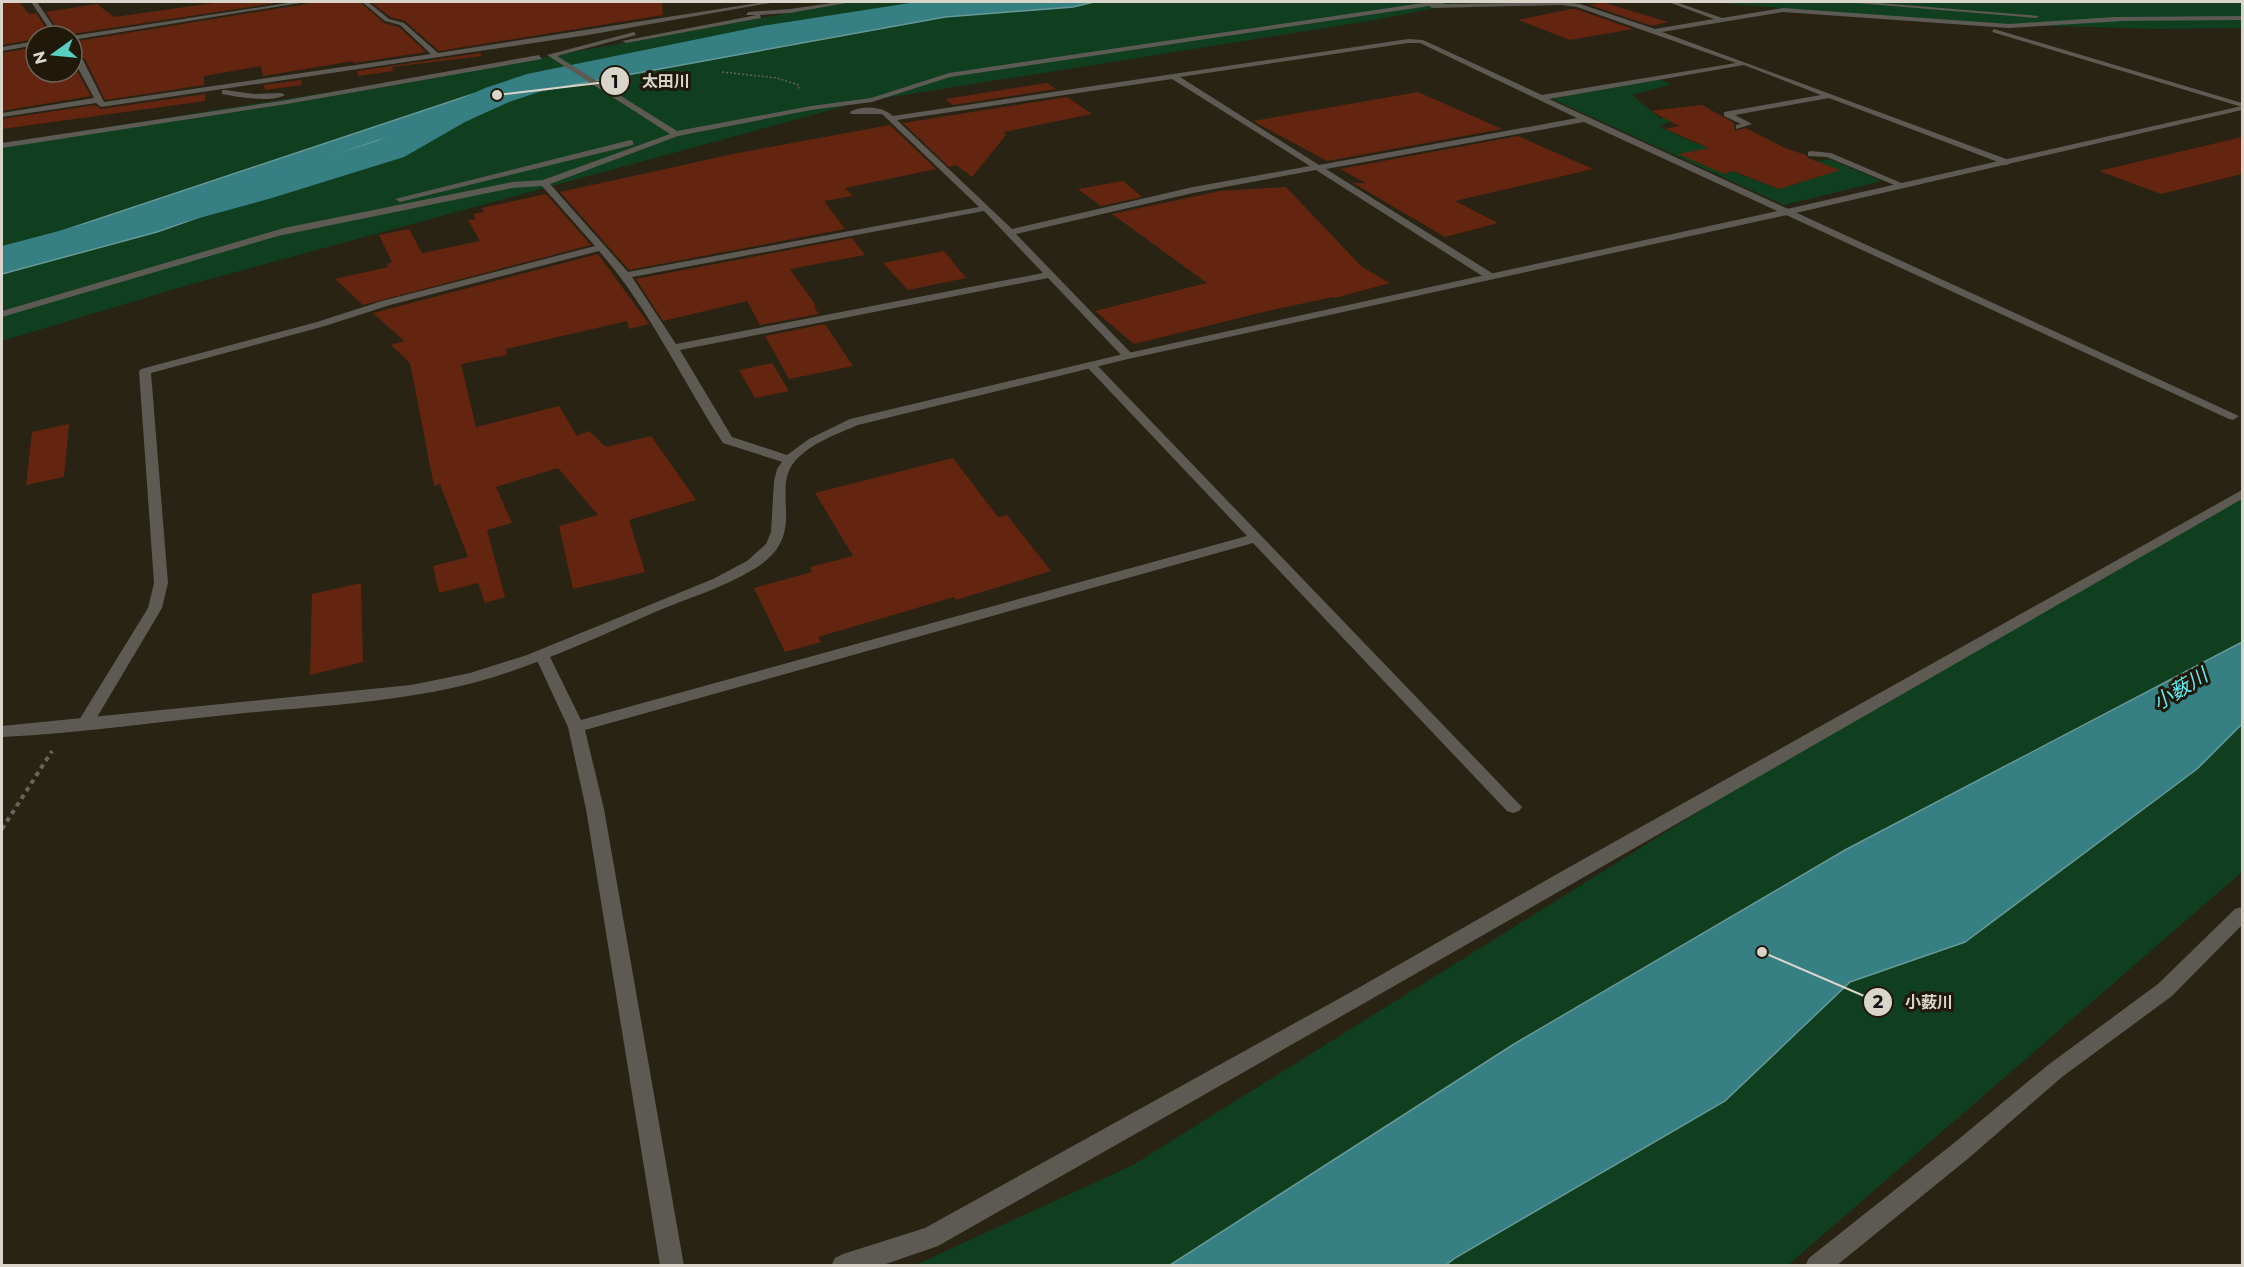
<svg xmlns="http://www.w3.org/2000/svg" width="2244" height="1267" font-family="Montserrat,'Noto Sans JP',sans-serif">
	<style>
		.green { fill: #0f3f1e }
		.water { fill: #367f83; stroke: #679999; stroke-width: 1.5 }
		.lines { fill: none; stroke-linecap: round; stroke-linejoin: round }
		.river { fill: #367f83; fill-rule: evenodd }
		.building { fill: #63250f }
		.path-far1 { stroke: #696457; stroke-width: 1.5; stroke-dasharray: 2 2; stroke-linecap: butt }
		.path { stroke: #696457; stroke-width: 4; stroke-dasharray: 4.5 4.5; stroke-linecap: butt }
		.minor { fill: #5c5a52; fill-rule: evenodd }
		.tertiary { fill: #5c5a52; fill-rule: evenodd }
		.labels { text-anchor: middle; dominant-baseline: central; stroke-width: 6; stroke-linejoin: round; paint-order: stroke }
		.near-water-label { font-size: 20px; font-style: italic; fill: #60ebf4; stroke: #20190a }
		.leader { fill: none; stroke: #d9d5cb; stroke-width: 2 }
		.callout-dot { fill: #d9d5cb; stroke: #20190a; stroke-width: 2 }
		.mark-label { font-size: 18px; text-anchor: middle; font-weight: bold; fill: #111 }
		.callout-label { font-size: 16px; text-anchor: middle; font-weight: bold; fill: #d9d5cb; stroke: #20190a; stroke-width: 6; stroke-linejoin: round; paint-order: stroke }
	</style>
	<rect width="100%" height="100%" fill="#292314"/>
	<path class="green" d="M850,2h616l-91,18 -515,82 -668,182 -190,57v-197l528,-84z
		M1704,2h538v26l-87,1 -165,-5z
		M1655,78l17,6 -40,11 28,23 12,-1 4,3 -17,6 38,18c37,-11 45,-18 82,0l-34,10 -28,11 61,24 21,-6 -46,-17 40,3 36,-10 53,22 -98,24 -232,-106z
		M2242,490v382l-454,393 -875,1 220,-101 712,-445z"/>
	<path class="water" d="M988,2h106l-21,5 -128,10 -417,76 -125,39 -147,50 -34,27 -65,23 -155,42v-23l471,-157 163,-35 220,-38z
		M2242,642v82l-45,45 -232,173 -115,40 -125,119 -270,157 -9,7h-276l344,-221 331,-194z"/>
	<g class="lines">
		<path class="river" d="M916,2h85l-4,6 -10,2 -169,23 -270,56 -39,13 -44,20 -61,35 -132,41 -270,74v-26l242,-64 134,-41 63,-33 44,-20 42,-14 235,-48z"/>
	</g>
	<path class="building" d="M2,2h17l10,12 7,-1 15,23h-15v3l-34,6z
		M221,2h61l-210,32 -2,2h-8l-16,-24 51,-8 17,13z
		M308,2h52l24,21 15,4 27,25 -72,11 -1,-2 -90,15 -2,-10 -57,10v9l-99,15 -20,-41 -13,-10v-7l234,-38z
		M371,2h291l1,13 -224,36 -34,-30 -15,-4z
		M1602,2l66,20 -16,4 -62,-21z
		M1571,9h5l57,20 -63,11 -52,-20z
		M36,47v25h36v-10l19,34 -89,15v-58z
		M480,53l2,3 -90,11 1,4 -35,5 -1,-5z
		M301,80l1,5 -37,5 -1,-5z
		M1047,83l9,6 -103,16 -8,-6z
		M1418,92l84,37 -175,32 -74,-40z
		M205,94v7l-203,28v-10l93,-14 6,4z
		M1067,97l25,17 -88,18 2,3 -34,42 -16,-12 -7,2 -46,-44z
		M1702,105l32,18 1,8 11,-3 39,20 21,7 2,3 32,12 -61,19 -46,-18 -9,3 -46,-20 31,-6 -44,-19 14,-3 -28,-15z
		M890,125l46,44 -91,19 8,8 -29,5 21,28 -216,41 -69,-78 178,-39z
		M1518,136l75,33 -138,32 43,22 -53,14 -92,-54h13l-26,-14z
		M2242,137v37l-81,20 -62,-23z
		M1123,181l19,16 -41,9 -23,-17z
		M1286,187l76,80 28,16 -55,15 -2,-1 -70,15 -129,32 -39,-33 112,-28 -95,-69 108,-23z
		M546,194l45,51 -228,60 -28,-26 53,-12 -1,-3 5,-2 -13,-27 30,-6 13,24 58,-12 -12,-21 8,-1 -3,-5 11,-2 -2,-4z
		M852,238l13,17 -75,14 26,37 -2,1 5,7 -59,11 -13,-24 -84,20 -27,-42z
		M944,251l22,27 -58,12 -25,-27z
		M598,254l51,70 -20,5 -2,-8 -121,28 1,6 -46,9 15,63 83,-21 18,30 12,-5 17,16 45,-11 45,64 -67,20 16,52 -72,17 -14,-63 39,-11 -40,-47 -62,19 16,36 -25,7 18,67 -20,6 -7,-20 -39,10 -6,-27 35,-9 -28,-73 -6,2 -24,-123 -19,-18 13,-4 -31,-28z
		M825,324l28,42 -64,13 -24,-43z
		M772,363l17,28 -34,7 -16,-28z
		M69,424l-5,53 -38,8 6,-53z
		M953,458l45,59 9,-2 44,56 -95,29 -2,-3 -136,40 3,5 -36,10 -31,-64 58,-16 -2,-5 43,-11 -38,-63z
		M361,583l2,79 -53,13 2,-81z"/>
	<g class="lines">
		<path class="path-far1" d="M722,72l55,6 22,7 -1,5"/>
		<path class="path" d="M2,829l50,-78"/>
		<path class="minor" d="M31,2h6l23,34h-6z
			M294,2h12l-234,38v-4z
			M362,2h6l21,17 15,4 34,30 326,-51h12l-188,33 -487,72 -5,-4 -94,14v-4l92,-15 -22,-41v-6l11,9 21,42 327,-48 -31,-29 -15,-4z
			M839,2h13l-62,11 -30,2 1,3 -135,25 -4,-2 135,-26h-11l2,-3 42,-3z
			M1430,2h15l-2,2 123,-2 14,2 75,25 59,-10 -46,-17h8l46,16 61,-10 226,16 105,-7 128,-1v4l-119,1 -114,7 -226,-16 -121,20 347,128v4l-3,1 -177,-67 -94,17 17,9 -16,5v-4l5,-1 -17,-8v-4l97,-17 -77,-30 -195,34 690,317 -6,4 -4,-1 -645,-297 -258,47 169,106v4h-8l-171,-109 -123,23 -177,41 116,120v4h-8l-76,-80 -368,72 52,87 61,20 2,3 -6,4 -66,-21c-42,-64 -73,-134 -124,-192l-209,54 -65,21 -174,47 17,210 -6,25 -72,121h-12l-2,-4 72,-117 6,-25 -15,-212 2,-2 176,-47 65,-21 213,-55 -53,-60 -30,2 -234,48 -276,81v-6l282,-83 228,-46 31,-2 127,-46 -123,-79 87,-23 2,3 -79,21 120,75 134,-25 60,-8 78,-25zM1562,5l15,2 159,56 -194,32 -119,-55 -15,-1 -515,77c-11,-10 -31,-11 -43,-4l1,2h31l97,93 -351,65 -78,-88 128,-48 133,-26 61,-8 78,-25 479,-71 3,2zM1408,43h12l157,75 -258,47 -139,-88zM1172,79l138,87 -117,21 -181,42 -115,-109zM984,211l59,62 -367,71 -44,-67z
			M1844,2h23l172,14 -3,2z
			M1994,29l248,74v4l-250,-75z
			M36,41v4l-34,6v-4z
			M539,55l3,4 -255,45 -285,44v-5l285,-43z
			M225,90l29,4 27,-1 4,2c-13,8 -47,2 -63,-1v-4z
			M630,140l3,1v4l-233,57 -5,-3z
			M1811,151l20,2 75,32 -7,2 -72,-30 -19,-1v-4z
			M1091,362l4,1 427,444 -3,4 -6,2 -6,-2 -254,-268 -668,187 19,79 80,457h-24l-74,-457 -18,-82 -34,-73 3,-3h10l34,69 666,-184 -160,-169v-4z
			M2242,490v9c-434,249 -868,500 -1304,747l-58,20h-49l4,-8 8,-4 82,-26 435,-241 197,-113z
			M2242,907v18l-70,71 -110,81 -92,80 -134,109h-31l4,-8 145,-115 94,-78 110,-81 77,-75z"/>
		<path class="tertiary" d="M2242,106v4l-455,105 -659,144 -270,66c-21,9 -47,18 -63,36 -26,31 16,74 -41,108 -31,19 -66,29 -99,43 -59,26 -119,54 -182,71 -74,19 -152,23 -228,30 -81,8 -162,20 -243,24v-11l409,-41 59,-12 57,-18 186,-76 34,-18 19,-17 5,-12 3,-51 3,-12 10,-14 22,-16 41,-20 278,-66 659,-144z"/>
	</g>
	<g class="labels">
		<g class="near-water-label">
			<text transform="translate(2180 689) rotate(-32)">小薮川</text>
		</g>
	</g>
	<path class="leader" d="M497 95L615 81M1762 952L1878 1002"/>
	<g class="callout-dot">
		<circle cx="497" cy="95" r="6"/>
		<circle cx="1762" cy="952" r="6"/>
		<circle cx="615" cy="81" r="15"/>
		<circle cx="1878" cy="1002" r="15"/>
	</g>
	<g class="mark-label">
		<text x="615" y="88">1</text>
		<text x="1878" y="1008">2</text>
	</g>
	<g class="callout-label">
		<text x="666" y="87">太田川</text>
		<text x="1929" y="1008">小薮川</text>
	</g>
	<rect width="2244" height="1267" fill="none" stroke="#d9d5cb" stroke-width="6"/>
	<g transform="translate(54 54) rotate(255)"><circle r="28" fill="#20190a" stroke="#6a6457" stroke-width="1.5"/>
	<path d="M0-4.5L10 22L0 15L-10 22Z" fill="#58cec0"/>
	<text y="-9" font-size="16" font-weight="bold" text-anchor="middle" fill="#d9d5cb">N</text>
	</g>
</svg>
